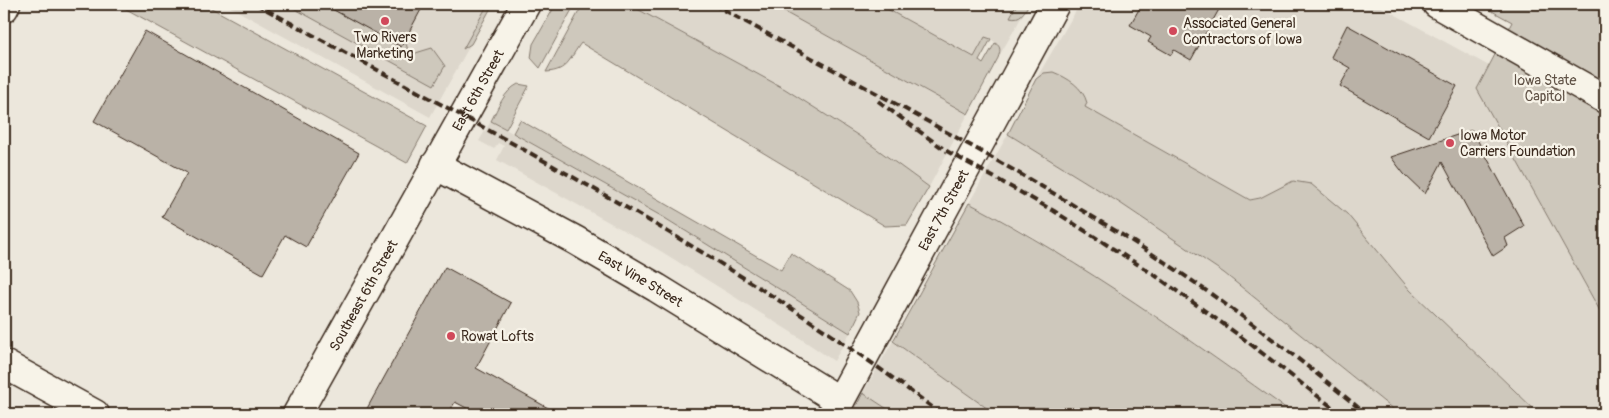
<svg xmlns="http://www.w3.org/2000/svg" width="1609" height="418" font-family="Pangolin,sans-serif">
	<style>
		.built { fill: #ddd7cc }
		.green { fill: #cec8bc; stroke: #84796d }
		.building { fill: #bab2a7; stroke: #3b2a1e }
		.lines { fill: none; stroke-linecap: round; stroke-linejoin: round }
		.minor-casing { stroke: #3b2a1e; stroke-width: 31 }
		.major-casing { stroke: #3b2a1e; stroke-width: 31 }
		.minor { stroke: #f7f3e8; stroke-width: 28 }
		.major { stroke: #f7f3e8; stroke-width: 28 }
		.rail { stroke: #3b2a1e; stroke-width: 4; stroke-dasharray: 8 4; stroke-linecap: butt }
		.poi-dot { fill: #d1495b; stroke: #f7f3e8; stroke-width: 2 }
		.labels { text-anchor: middle; dominant-baseline: central; stroke-width: 4.5; stroke-linejoin: round; paint-order: stroke }
		.poi-label { font-size: 14px; fill: #3b2a1e; stroke: #f7f3e8; text-anchor: start }
		.park-label { font-size: 14px; fill: #605246; stroke: #f7f3e8 }
		.street-label { font-size: 14px; fill: #3b2a1e; stroke: #f7f3e8 }
	</style>
	<rect width="100%" height="100%" fill="#ece7dc"/>
	<filter id="ink" filterUnits="userSpaceOnUse"><feTurbulence type="fractalNoise" baseFrequency=".02" numOctaves="2"/><feDisplacementMap in="SourceGraphic" scale="10" xChannelSelector="R" yChannelSelector="G"/><feConvolveMatrix kernelMatrix="1 2 1 2 8 2 1 2 1" color-interpolation-filters="sRGB"/></filter>
	<g filter="url(#ink)">
		<path class="built" d="M225,4h268l-63,113z
			M628,4h142l198,110 -39,73 -70,-51 -74,-47z
			M878,4h151l-31,54 3,-7 -3,-6 -7,-6 -6,-2 -11,20z
			M1080,4h296l113,62 -12,23 128,231v94h-66l-129,-124 -63,-76 -87,-16 -10,2 -165,-93 -41,-34 -8,6z
			M491,121l172,96 187,116 -16,28 -43,-29 -132,-82 -162,-90 7,-14 -6,-3 -4,6 -15,-8z
			M1008,134l112,69 104,70 175,141h-105l-123,-88 -145,-93 -57,-30z
			M893,341l84,60 18,13h-100l-32,-21z"/>
		<path class="green" d="M117,4h87l223,122 -20,37z
			M286,4h37l78,42 4,-7 4,16 23,-7 13,18 -11,19z
			M488,4h5l-22,40 -8,5z
			M556,4h19l-35,64 -9,-10 2,-14z
			M583,4h45l157,85 74,47 70,51 -22,38 -22,1 -304,-183c-12,16 -13,28 -35,29z
			M770,4h108l96,53 11,-20 6,2 -12,22 4,3 12,-21c7,4 5,9 3,15l-30,56z
			M1017,4h12c-5,8 -8,16 -19,13z
			M1479,4h126v316l-128,-231 35,-67z
			M1053,72c15,6 30,15 34,31l-2,4 165,93 10,-2 33,-17 18,3 36,30 63,76 129,124h-140l-175,-141 -104,-70 -112,-69 28,-55 8,-6z
			M518,84l11,2 -23,43 -15,-8c7,-13 13,-30 27,-37z
			M520,120l261,150 10,-17 59,38 7,11 3,10 -10,21 -187,-116 -150,-84z
			M969,203c115,60 220,136 325,211h-299l-102,-73z
			M863,393l32,21h-43z"/>
		<path class="building" d="M323,4h101l-23,43z
			M1142,4h80l-31,56 -17,-10 -3,5 -23,-13 3,-5 -21,-12z
			M1347,25l110,61 -28,51 -89,-51 10,-18 -19,-11z
			M145,31l214,122 -53,94 -21,-12 -22,39 -101,-57 25,-44 -93,-52z
			M1472,130l52,96 -19,12 3,8 -15,10 -51,-94 -17,32 -21,-20 -13,-17z
			M445,267l66,36 -35,65 83,46h-81l-23,-12 -7,12h-84z"/>
		<g class="lines">
			<g class="minor-casing">
				<g id="minor">
					<path d="M1437,4l168,95"/>
					<path d="M4,8l2,-4"/>
					<path id="s1" d="M435,165l140,75 82,48 183,113"/>
					<path d="M4,364l91,50"/>
					<path id="s2" d="M833,414l222,-410"/>
				</g>
			</g>
			<g class="major-casing">
				<g id="major">
					<path id="s3" d="M297,414l229,-410"/>
				</g>
			</g>
			<use href="#minor" class="minor"/>
			<use href="#major" class="major"/>
			<path class="rail" d="M256,4c233,128 474,248 685,410
				M713,4c140,77 283,152 419,237 82,52 160,111 234,173
				M878,101l67,49 109,61 102,65 84,60 101,78"/>
		</g>
	</g>
	<g class="poi-dot">
		<circle cx="385" cy="21" r="5"/>
		<circle cx="1173" cy="31" r="5"/>
		<circle cx="1450" cy="143" r="5"/>
		<circle cx="451" cy="336" r="5"/>
	</g>
	<g class="labels">
		<g class="poi-label">
			<text x="1183" y="23">Associated General<tspan x="1183" dy="16">Contractors of Iowa</tspan></text>
			<text x="385" y="37" text-anchor="middle">Two Rivers<tspan x="385" dy="16">Marketing</tspan></text>
			<text x="1460" y="135">Iowa Motor<tspan x="1460" dy="16">Carriers Foundation</tspan></text>
			<text x="461" y="336">Rowat Lofts</text>
		</g>
		<g class="park-label">
			<text x="1545" y="80">Iowa State<tspan x="1545" dy="16">Capitol</tspan></text>
		</g>
		<g class="street-label">
			<text stroke="none"><textPath href="#s3" startOffset="371">East 6th Street</textPath></text>
			<text stroke="none"><textPath href="#s2" startOffset="232">East 7th Street</textPath></text>
			<text stroke="none"><textPath href="#s1" startOffset="235">East Vine Street</textPath></text>
			<text stroke="none"><textPath href="#s3" startOffset="136">Southeast 6th Street</textPath></text>
		</g>
	</g>
	<rect width="1609" height="418" fill="none" stroke="#f7f3e8" stroke-width="20"/>
	<rect x="10" y="10" width="1589" height="398" fill="none" stroke="#3b2a1e" stroke-width="2" filter="url(#ink)"/>
</svg>
